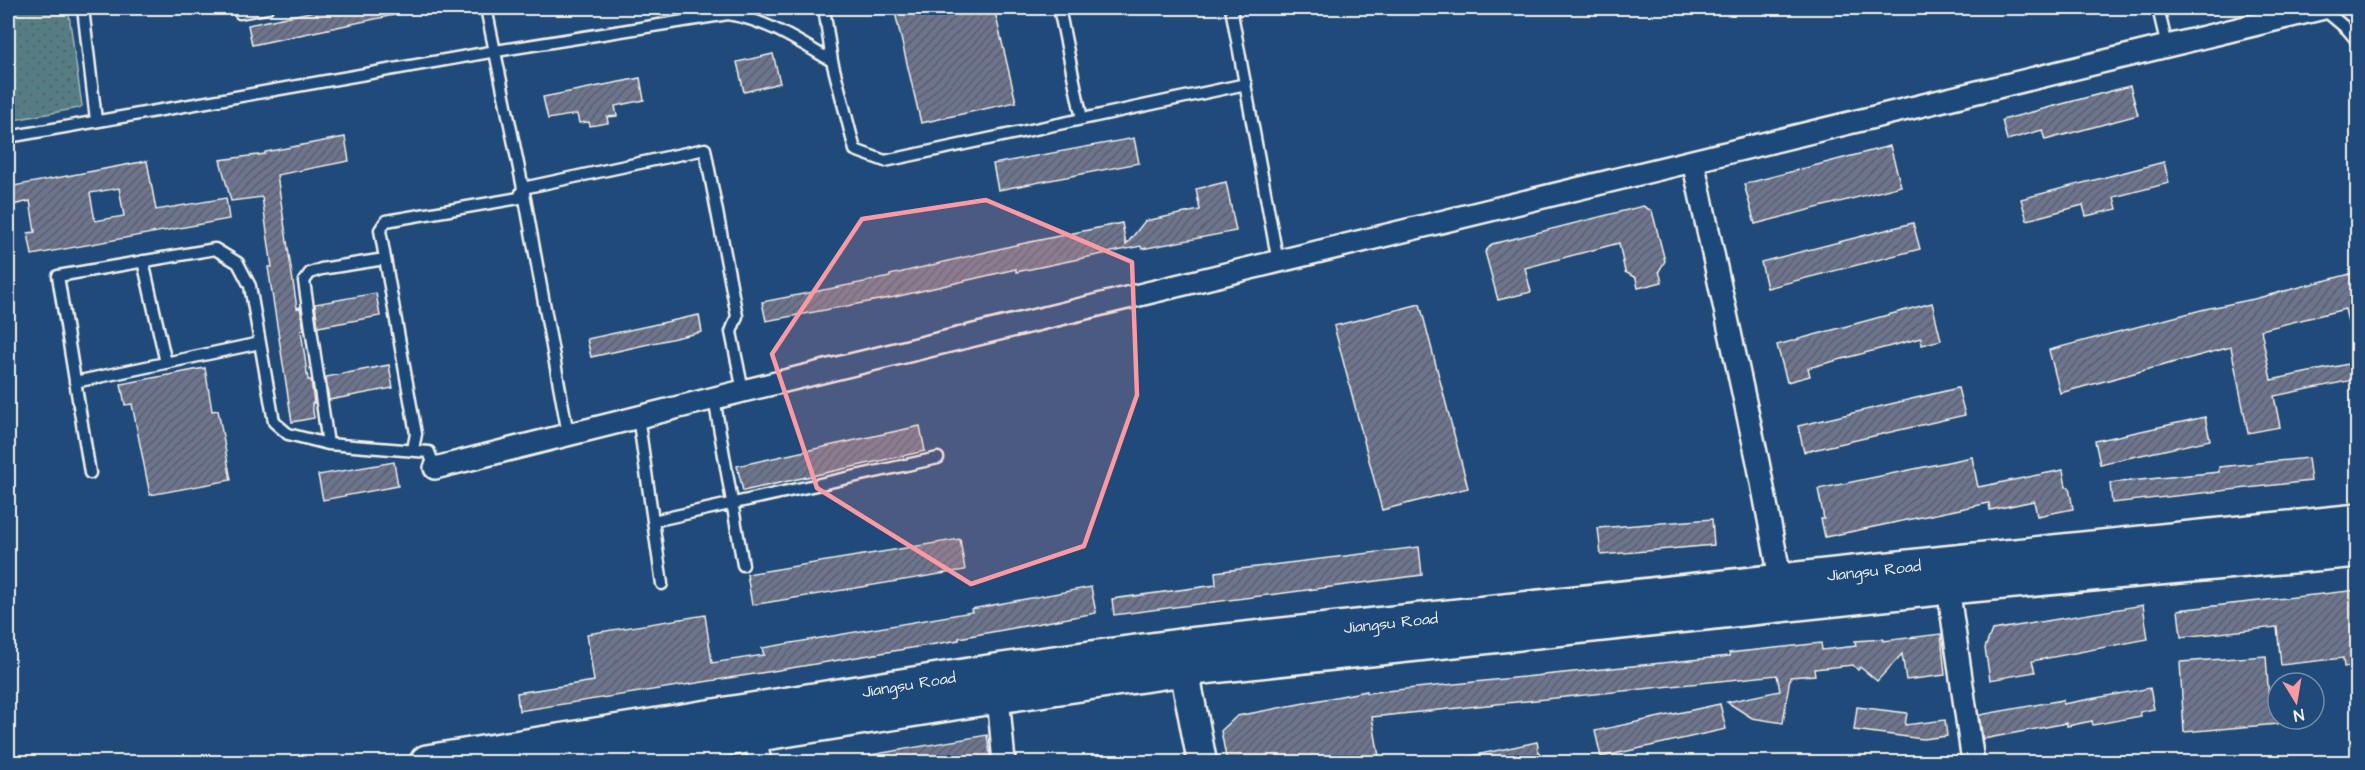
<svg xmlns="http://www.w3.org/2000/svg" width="2365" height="770" font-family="'Architects Daughter',sans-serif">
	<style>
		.grass { fill: url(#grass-dots); stroke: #a4b7b6; stroke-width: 1.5 }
		.building { fill: url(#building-hatch); stroke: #f4f1e8; stroke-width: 1.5; fill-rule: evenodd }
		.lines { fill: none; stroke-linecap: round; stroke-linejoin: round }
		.lane-casing { stroke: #f4f1e8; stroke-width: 15 }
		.street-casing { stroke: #f4f1e8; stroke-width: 26 }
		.secondary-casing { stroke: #f4f1e8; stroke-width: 33 }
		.highway-casing { stroke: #f4f1e8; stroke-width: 38 }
		.lane { stroke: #1f4a7a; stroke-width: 10 }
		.street { stroke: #1f4a7a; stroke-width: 21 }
		.secondary { stroke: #1f4a7a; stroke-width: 28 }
		.highway { stroke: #1f4a7a; stroke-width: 33 }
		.marked { fill: #ff9aa2; fill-opacity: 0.2; stroke: #ff9aa2; stroke-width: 4.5; stroke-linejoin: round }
		.labels { text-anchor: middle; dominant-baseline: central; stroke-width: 4.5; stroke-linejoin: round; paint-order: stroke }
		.street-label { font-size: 16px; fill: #f4f1e8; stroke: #1f4a7a }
	</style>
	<defs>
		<pattern id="grass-dots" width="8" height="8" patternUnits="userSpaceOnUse" patternTransform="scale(1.5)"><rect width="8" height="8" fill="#557d83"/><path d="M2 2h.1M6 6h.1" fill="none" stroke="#506568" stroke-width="1.8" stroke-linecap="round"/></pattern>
		<pattern id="building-hatch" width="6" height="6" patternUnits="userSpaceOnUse" patternTransform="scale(1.5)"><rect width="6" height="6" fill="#6d748e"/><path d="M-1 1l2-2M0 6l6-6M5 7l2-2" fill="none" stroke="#5b5e6a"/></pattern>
	</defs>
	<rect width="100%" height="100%" fill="#1f4a7a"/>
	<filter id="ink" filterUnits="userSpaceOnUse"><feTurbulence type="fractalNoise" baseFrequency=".0167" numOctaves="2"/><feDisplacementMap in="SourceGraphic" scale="12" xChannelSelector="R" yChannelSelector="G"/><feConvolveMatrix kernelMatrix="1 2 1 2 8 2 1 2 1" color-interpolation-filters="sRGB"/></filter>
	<g filter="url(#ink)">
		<path class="grass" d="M8,8h60l14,98 -3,2 -71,13z"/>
		<path class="building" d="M329,8h69l1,6 -147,31 -4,-20z
			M894,8h100l22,94 -95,21z
			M773,54l7,29 -36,9 -7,-30z
			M640,78l4,22 -29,6 2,10 -10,1 1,6 -18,3 -1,-4 -10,1 -2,-9 -29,5 -5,-22z
			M2130,86l8,29 -93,25 -3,-10 -35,10 -5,-20z
			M345,137l4,24 -72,14 20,133 3,-1 4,23h-3l7,50h3l3,23h-2l2,15 -22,4 -24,-155h4l-10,-70 -31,4 -11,-41 45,-6v-2z
			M1134,138l5,25 -141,27 -5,-26z
			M1890,146l11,40 -146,38 -11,-40z
			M147,161l9,49 70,-12 3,21 -197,36 -4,-22 7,-1 -5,-31 -22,5v-19zM119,188l5,28 -29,5 -5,-28z
			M2164,162l5,21 -55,14 3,12 -31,7 -3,-11 -56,15 -6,-21z
			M1226,182l10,49 -94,18 -1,-3 -125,26v-3l-121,28 -129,24 -4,-19 128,-25v-2l121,-29 111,-23 4,22 19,-24 55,-11 -4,-21z
			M1643,206l9,5 13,50 -6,10 3,11 -24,6 -2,-10 -11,-6 -6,-29 -94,25 6,24 -33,8 -13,-48 7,-8z
			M1913,223l7,26 -153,39 -6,-26z
			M2358,272v66l-6,1 -7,-30 -84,21 10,50 87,-18v17l-84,17 6,31 -32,6 -17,-86 -171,46 -11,-43 156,-41 49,-10z
			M376,293l4,23 -62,11 -3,-23z
			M1932,303l9,37 -19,5 -1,-7 -113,30 2,8 -23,6 -10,-37z
			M1420,304l48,184 -86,22 -48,-184z
			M699,315l3,17 -111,25 -4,-18z
			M389,365l4,23 -64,12 -3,-23z
			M205,368l7,43 6,-1 13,70 -81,15 -18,-91 -7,1 -4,-21z
			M1958,388l7,27 -161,37 -6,-26z
			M2205,417l5,23 -110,24 -5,-23z
			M920,426l5,25 -182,40 -6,-25z
			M1972,457l6,30 85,-17 3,17h3l4,22 -36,7 -3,-15 -44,9 -1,-7 -164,34 -4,-18h3l-6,-30z
			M2308,458l3,23 -199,22 -2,-20 109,-11v-5z
			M394,462l4,24 -75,14 -5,-25z
			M1712,519l2,26 -113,10 -3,-27z
			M960,539l5,31 -213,35 -5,-31z
			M1419,547l3,28 -308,40 -2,-16 104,-14 -1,-13z
			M1091,587l5,26 -137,25v2l-192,32 -248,39 -2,-18 77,-12 -7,-47 118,-19 7,48 52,-8 -2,-7 210,-36 -1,-3z
			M2358,590v76l-14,1 -1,-9 -62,7 -4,-38 -96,10 -3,-27z
			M2143,605l5,34 -116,22 3,11 -45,8 -5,-32 7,-18z
			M1941,634l4,41 -39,5 -4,-26 -25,27 -17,-14 -2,3 -5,-5 -39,4 1,6 -25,2 -7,46 -31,-5 -25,-16 53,-11 -3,-16 -405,42 8,45h-153l-6,-31 16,-15 130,-25v2l363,-37 -1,-3 92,-10 1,7 34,-4 -1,-5 28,-2v2z
			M2266,656l3,45 9,-1v24l-94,8 -4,-70z
			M2150,688l4,21 -14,3 1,4 -48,9 -1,-4 -25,5v-3l-84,16 -4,-24 84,-15v4z
			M1720,704l6,25 -125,28 -6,-26z
			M1857,707l50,6 -2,12 40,-5 2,16 -24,3 -69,-9z
			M987,735l4,27h-120l-1,-7z
			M1537,742l4,20h-69l-1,-6z"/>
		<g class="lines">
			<g class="lane-casing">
				<path id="lane" d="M83,8l13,112
					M239,8l1,5 27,-5
					M486,8l37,180 45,246
					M824,8l8,53 23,89 30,11 361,-77
					M1059,8l23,111
					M1231,8l47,254
					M2158,8l9,38
					M2322,8l25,21 11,13
					M8,137l488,-86 232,-37c39,6 71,28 104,47
					M143,261l23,102
					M75,382l185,-39
					M714,398l29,167
					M638,416l24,168
					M328,444l-24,-163 6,-8 11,-4 64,-10
					M413,449l3,-15 -36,-204 6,-9 133,-23 4,-10 182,-39 32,167 -6,16 12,59
					M90,473l-32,-197 157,-27 23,14 12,23 24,136 14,12 40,10 101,8 6,16
					M653,521l285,-63"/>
			</g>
			<g class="street-casing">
				<path id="street" d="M1693,161l65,301 25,131
					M435,468l308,-77 1581,-383
					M1948,587l25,175
					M998,696l6,66
					M755,735l5,27"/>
			</g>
			<g class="secondary-casing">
				<path id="secondary" d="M1180,648l22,114"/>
			</g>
			<g class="highway-casing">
				<g id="highway">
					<path id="s1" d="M427,762l568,-91 185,-25 766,-83 412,-42"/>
					<path d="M582,762l416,-66 186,-27 764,-82 410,-37"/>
				</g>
			</g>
			<use href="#lane" class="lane"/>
			<use href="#street" class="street"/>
			<use href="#secondary" class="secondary"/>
			<use href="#highway" class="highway"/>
		</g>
	</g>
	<path class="marked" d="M986,200l146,62 5,133 -53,151 -113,38 -154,-96 -45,-134 90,-135z"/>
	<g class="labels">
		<g class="street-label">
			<text stroke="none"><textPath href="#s1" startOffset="1460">Jiangsu Road</textPath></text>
			<text stroke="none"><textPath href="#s1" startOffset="974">Jiangsu Road</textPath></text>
			<text stroke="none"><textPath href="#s1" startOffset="488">Jiangsu Road</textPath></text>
		</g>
	</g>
	<rect width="2365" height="770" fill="none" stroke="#1f4a7a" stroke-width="30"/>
	<rect x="15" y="15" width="2335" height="740" fill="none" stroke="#f4f1e8" stroke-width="2" filter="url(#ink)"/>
	<g transform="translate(2296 701) rotate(169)"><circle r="28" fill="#1f4a7a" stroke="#748da6" stroke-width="1.5"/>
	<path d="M0-4.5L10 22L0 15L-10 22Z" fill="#ff9aa2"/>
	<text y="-9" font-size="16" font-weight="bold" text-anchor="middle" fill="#f4f1e8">N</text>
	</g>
</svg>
